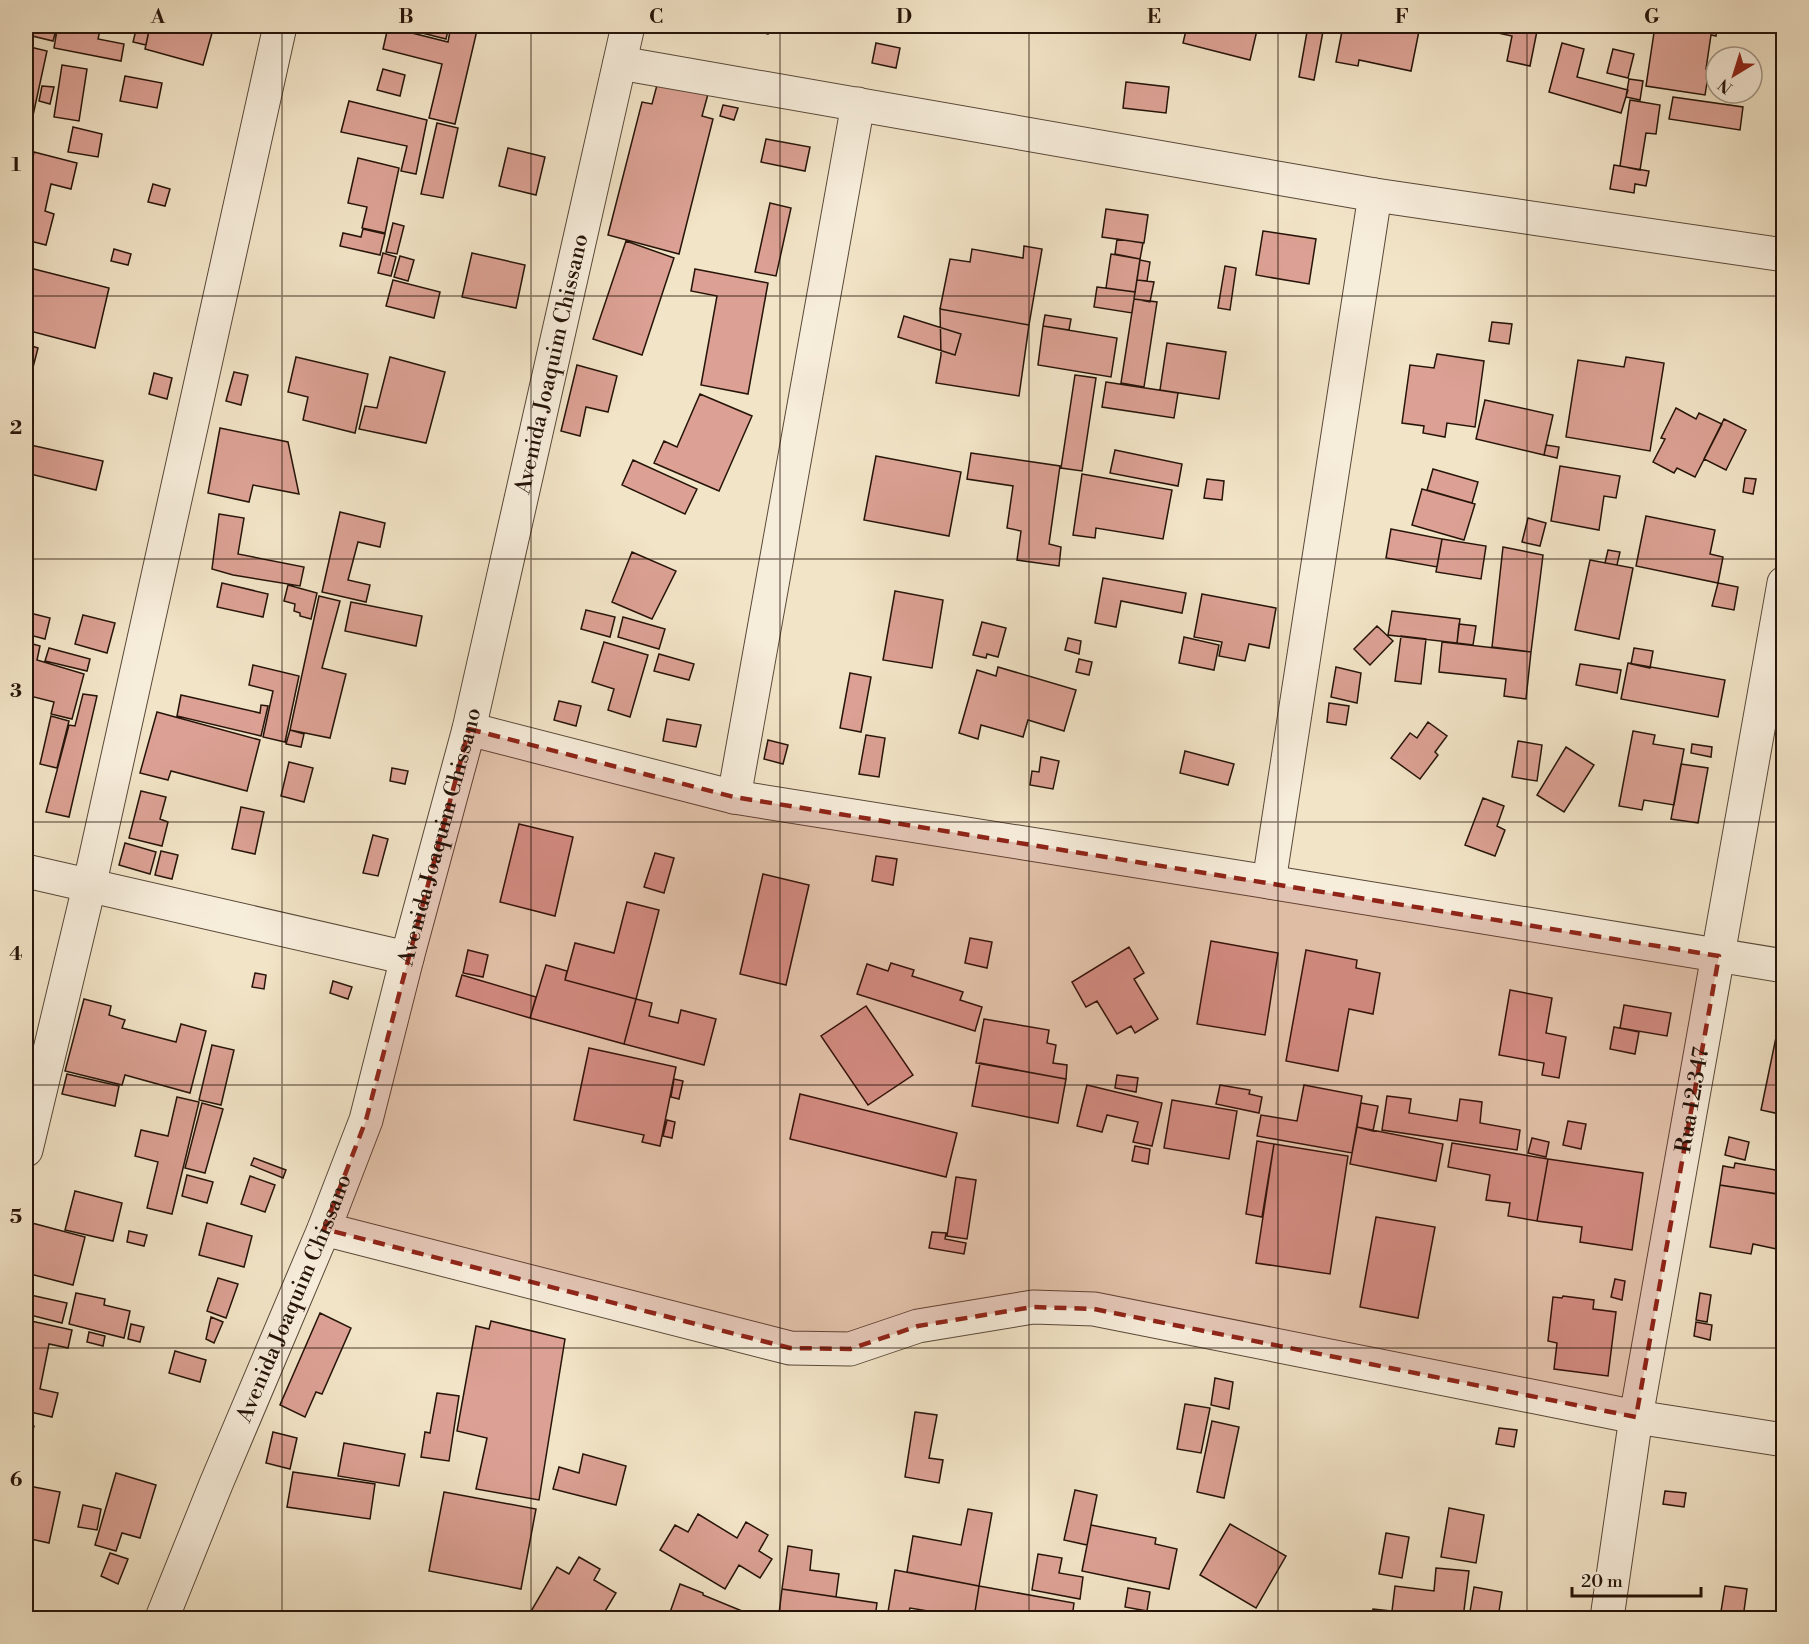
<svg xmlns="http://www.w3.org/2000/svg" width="1809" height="1644" font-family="'Libre Bodoni',serif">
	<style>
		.building { fill: #dca194; stroke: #261409; stroke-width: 1.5 }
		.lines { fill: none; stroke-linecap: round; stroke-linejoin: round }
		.minor-casing { stroke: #594838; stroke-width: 35 }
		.tertiary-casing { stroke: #594838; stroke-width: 35 }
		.minor { stroke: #f7eddb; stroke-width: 33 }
		.tertiary { stroke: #f7eddb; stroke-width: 33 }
		.marked { fill: #8f2418; fill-opacity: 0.2; stroke: #8f2418; stroke-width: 4.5; stroke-dasharray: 12 8; stroke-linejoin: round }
		.grid { fill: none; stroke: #261409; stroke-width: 1.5; stroke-opacity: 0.55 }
		.labels { text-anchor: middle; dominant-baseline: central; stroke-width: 6; stroke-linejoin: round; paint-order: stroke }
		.street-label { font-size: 22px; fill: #261409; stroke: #f7eddb }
		.neatline { fill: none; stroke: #261409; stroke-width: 2 }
		.grid-label { font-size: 20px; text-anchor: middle; font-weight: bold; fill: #261409 }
	</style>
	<rect width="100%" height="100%" fill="#f2e4c7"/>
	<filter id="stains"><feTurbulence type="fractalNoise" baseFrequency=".00333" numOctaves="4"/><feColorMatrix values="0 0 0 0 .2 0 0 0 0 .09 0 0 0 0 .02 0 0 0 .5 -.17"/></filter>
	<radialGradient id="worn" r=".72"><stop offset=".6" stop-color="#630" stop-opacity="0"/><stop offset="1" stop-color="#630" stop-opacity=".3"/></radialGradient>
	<path class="building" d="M26,26h31l-4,15 -21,-5 -2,7 -4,-1z
		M66,26h35l-3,13 26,5 -3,17 -67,-13 3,-18 8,1z
		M137,26h13l-4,19 -13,-3z
		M150,26h64l-11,39 -58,-16z
		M416,26h33l-3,13 -32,-8z
		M451,26h27l-23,98 -26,-6 13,-54 -59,-15 5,-22 60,15z
		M739,26h32l-3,8z
		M1187,26h71l-8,34 -67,-17z
		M1308,26h16l-10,54 -15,-3z
		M1343,26h77l-9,45 -52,-11 -1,6 -22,-4z
		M1466,26h72l-8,40 -23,-5 5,-25z
		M1655,26h62l-1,10 -5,-1 -5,34 3,1 -4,25 -59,-9z
		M876,43l24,5 -4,20 -24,-5z
		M1562,43l22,6 -7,28 51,13 -7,23 -72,-21z
		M26,46l21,5 -20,92h-1z
		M1613,49l21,5 -6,24 -21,-5z
		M62,65l25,4 -8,52 -25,-4z
		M383,69l22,6 -5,21 -23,-6z
		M125,76l37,7 -5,25 -37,-7z
		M1629,79l14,2 -3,19 -14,-3z
		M1126,82l43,5 -3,26 -43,-5z
		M657,85l51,9 -6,22 11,3 -34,135 -71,-19 34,-133 10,2z
		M42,86l12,1 -4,17 -11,-3z
		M1673,97l70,10 -3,23 -71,-11z
		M1630,100l30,5 -4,29 -10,-1 -6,37 -20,-4z
		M349,101l78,19 -11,54 -15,-3 6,-25 -66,-14z
		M723,105l15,3 -4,12 -14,-4z
		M437,123l21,5 -15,70 -22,-4z
		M73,127l29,7 -4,23 -30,-5z
		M766,139l44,8 -5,24 -44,-9z
		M508,148l37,9 -9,38 -37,-9z
		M34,152l43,11 -6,26 -20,-5 -6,27 9,3 -8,31 -20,-5v-50z
		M358,158l41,10 -14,65 -23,-5 5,-21 -19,-4z
		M1614,165l35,6 -3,15 -11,-2 -1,9 -24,-4z
		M153,184l17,5 -5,17 -17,-4z
		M770,203l21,5 -15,68 -21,-4z
		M1106,209l42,6 -4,28 -42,-6z
		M393,223l11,3 -7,28 -11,-2z
		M363,229l22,5 -5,21 -40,-9 3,-13 18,4z
		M1263,231l53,8 -7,45 -53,-9z
		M1117,239l26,4 -3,16 -25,-5z
		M626,241l48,17 -32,97 -49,-16z
		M1024,246l18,3 -13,76 -89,-16 10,-50 20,3 2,-13 51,9z
		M114,249l17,5 -3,11 -17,-4z
		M383,253l13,4 -5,19 -13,-3z
		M472,253l53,12 -9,43 -54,-11z
		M1111,254l29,5 -5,33 -29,-4z
		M400,256l14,4 -6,21 -14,-4z
		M1140,260l10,2 -3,19 -10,-1z
		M1225,266l11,2 -6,42 -12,-2z
		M26,267l83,21 -14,60 -69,-18z
		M695,269l73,14 -20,111 -47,-9 16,-89 -26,-5z
		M393,280l47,12 -6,26 -48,-12z
		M1137,280l17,2 -4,20 -16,-3z
		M1097,287l38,5 -3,21 -38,-6z
		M1134,299l23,3 -13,85 -23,-4z
		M940,309l89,16 -10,71 -83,-13 5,-28z
		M1045,315l26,4 -2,11 -26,-4z
		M904,316l57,18 -6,21 -57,-18z
		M1492,322l20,2 -3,20 -20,-3z
		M1043,326l74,12 -6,39 -73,-12z
		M1167,343l59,9 -7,47 -59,-9z
		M26,344l12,4 -7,27 -5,-2z
		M1437,354l47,7 -9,66 -28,-4 -2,14 -22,-4 1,-7 -22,-3 8,-58 24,3z
		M296,357l72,17 -13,59 -52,-13 5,-23 -20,-5z
		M390,357l55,15 -19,71 -67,-14 6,-23 12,2z
		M1626,357l38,6 -14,88 -84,-14 12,-77 46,7z
		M577,365l40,11 -9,36 -22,-5 -6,29 -19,-5z
		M234,372l14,3 -7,30 -15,-4z
		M154,373l18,5 -5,21 -18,-5z
		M1075,375l21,3 -14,93 -21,-3z
		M1106,382l72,11 -4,25 -72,-11z
		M700,394l52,22 -33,75 -65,-28 10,-22 13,6z
		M1485,400l68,15 -9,40 -68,-16z
		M1676,408l20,11 3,-6 23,11 -27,53 -18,-9 -3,5 -21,-11 12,-23 -4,-1z
		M1724,419l22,11 -20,40 -22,-11z
		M220,428l68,14 11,52 -46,-9 -4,17 -41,-9z
		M26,444l77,17 -7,29 -70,-17z
		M1546,445l13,2 -2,11 -13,-3z
		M1115,450l67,14 -4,22 -68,-13z
		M971,453l89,13 -11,78 12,3 -2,19 -42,-6 4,-29 -14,-3 6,-42 -46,-7z
		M876,456l85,16 -12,64 -85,-16z
		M633,460l64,29 -12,25 -63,-29z
		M1560,466l60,10 -4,22 -12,-2 -5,34 -48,-9z
		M1433,469l45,13 -6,21 -45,-13z
		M1082,474l90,16 -9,49 -67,-11 -1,10 -22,-3z
		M1745,478l11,1 -3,15 -10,-2z
		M1207,479l17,2 -2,19 -18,-2z
		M1422,489l53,15 -11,36 -52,-15z
		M340,512l45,11 -5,24 -22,-5 -10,38 22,5 -4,17 -44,-10z
		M219,514l25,4 -6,36 66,13 -4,19 -67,-11 -21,-6z
		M1646,516l69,14 -5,24 13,3 -5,26 -82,-17z
		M1528,518l18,5 -6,23 -18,-4z
		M1391,529l51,10 -5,28 -51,-9z
		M1442,539l44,7 -5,33 -45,-7z
		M1503,547l40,8 -12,97 -39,-5z
		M1608,550l12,2 -3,13 -12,-2z
		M632,552l44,19 -24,48 -40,-17z
		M1590,560l43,8 -14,71 -44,-9z
		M1103,578l83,15 -4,20 -61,-12 -5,26 -21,-4z
		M222,583l46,11 -5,23 -46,-10z
		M1718,583l20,4 -4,23 -22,-4z
		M288,585l29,8 -6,26 -11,-3v-3l-6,-2 1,-7 -11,-3z
		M895,591l48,9 -11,68 -49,-8z
		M1202,594l74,14 -7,40 -20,-4 -4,17 -26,-5 3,-14 -28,-5z
		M319,596l21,5 -18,67 24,6 -16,64 -40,-8z
		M351,602l71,14 -6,30 -71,-15z
		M586,610l29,7 -5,20 -29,-8z
		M1392,611l68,8 -3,24 -69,-8z
		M26,612l24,6 -5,21 -19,-5z
		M83,615l32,8 -8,30 -32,-9z
		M623,617l42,12 -6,20 -41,-12z
		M982,622l24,6 -8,29 -11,-3 -1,4 -13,-3z
		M1459,624l17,2 -3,19 -16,-2z
		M1377,626l16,15 -23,24 -16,-16z
		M1401,636l25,3 -5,45 -26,-3z
		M1184,637l35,8 -5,25 -35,-7z
		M1068,638l13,3 -2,13 -14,-4z
		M26,642l14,4 -3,14 47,14 -12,45 -21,-5 3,-12 -28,-7z
		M604,642l44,13 -18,62 -22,-7 6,-21 -22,-7z
		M1442,642l89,10 -5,47 -22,-3 2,-17 -67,-7z
		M49,648l41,11 -3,12 -42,-10z
		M1634,648l19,3 -3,17 -19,-4z
		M659,654l35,10 -5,16 -35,-9z
		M1079,659l13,3 -3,13 -13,-3z
		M1628,663l97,17 -7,37 -97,-18z
		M1580,664l41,6 -4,23 -41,-8z
		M253,665l46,11 -14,66 -22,-5 10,-46 -24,-6z
		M998,667l78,23 -12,41 -36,-11 -5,17 -42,-12 -3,14 -19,-6 18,-63 19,6z
		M1336,667l25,6 -4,30 -26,-6z
		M850,673l21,4 -10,55 -21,-4z
		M83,694l14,2 -28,121 -23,-5 23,-87 6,1z
		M181,695l79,18 1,-8 7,1 -7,30 -84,-20z
		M559,701l22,5 -5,20 -22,-6z
		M1329,703l20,3 -3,19 -19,-3z
		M157,712l103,28 -13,51 -76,-20 -3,9 -28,-7z
		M51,716l18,5 -12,47 -17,-4z
		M667,719l34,6 -5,22 -33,-6z
		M1428,722l19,14 -12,16 3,3 -18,24 -29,-21 19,-25 7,5z
		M290,730l14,4 -3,13 -15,-3z
		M1633,731l22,4 -2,9 31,5 -10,56 -30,-5 -2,10 -23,-4z
		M866,735l19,3 -6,39 -20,-3z
		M768,740l20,5 -5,19 -19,-5z
		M1518,741l24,4 -5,36 -25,-4z
		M1692,744l20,3 -1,10 -20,-4z
		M1566,747l28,18 -30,47 -27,-17z
		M1185,751l49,13 -6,21 -48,-12z
		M1041,757l18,4 -6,28 -23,-4 2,-14 7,1z
		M289,762l24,6 -9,34 -23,-6z
		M1681,764l27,4 -10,55 -27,-4z
		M392,768l16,3 -3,13 -15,-3z
		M141,791l25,6 -6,22 8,3 -6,24 -33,-8z
		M1483,798l21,8 -7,20 8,4 -10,26 -30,-11z
		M241,807l23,5 -9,42 -23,-5z
		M519,824l54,13 -18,79 -55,-14z
		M373,835l15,4 -10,37 -15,-3z
		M125,843l31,9 -6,22 -31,-9z
		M161,851l17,4 -6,24 -17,-4z
		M655,853l19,5 -10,35 -20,-6z
		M876,856l21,3 -4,26 -21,-4z
		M763,874l46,11 -23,100 -46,-11z
		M627,902l32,8 -23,89 -71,-19 10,-37 39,10z
		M970,938l22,4 -5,26 -22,-5z
		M1211,941l67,12 -13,82 -68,-11z
		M1129,947l15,26 -10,6 24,40 -23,14 -4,-7 -14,8 -20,-33 -11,6 -14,-25z
		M468,950l20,5 -5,22 -20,-4z
		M1306,950l51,10 -1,8 24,5 -7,41 -24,-5 -11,62 -52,-10z
		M891,963l23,7 -2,6 51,16 -3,8 22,7 -7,24 -118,-37 10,-30 21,7z
		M546,965l21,6 -2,9 71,19 -12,45 -94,-26z
		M255,973l11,2 -2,14 -12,-2z
		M462,975l74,22 -6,21 -74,-22z
		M333,981l19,6 -4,12 -18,-6z
		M1510,990l42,8 -6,35 20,4 -7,41 -17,-3 2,-12 -45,-8z
		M84,999l27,7 -2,9 16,5 -3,8 54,14 5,-18 25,7 -16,62 -65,-18 -3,10 -57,-14z
		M636,999l16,4 -3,13 29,7 3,-13 35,9 -12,46 -80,-21z
		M1624,1005l47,8 -4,23 -47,-8z
		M866,1006l47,69 -45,30 -47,-69z
		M1780,1018l4,1v96l-23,-5z
		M984,1019l65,11 -2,13 9,2 -3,18 14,2 -1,14 -90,-16z
		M1614,1027l25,5 -4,22 -25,-5z
		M212,1045l22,5 -13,55 -22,-5z
		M589,1048l87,19 -16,79 -18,-4 2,-7 -70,-15z
		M980,1063l86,16 -8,44 -86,-17z
		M67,1074l52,12 -4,20 -53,-12z
		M1117,1075l21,3 -2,14 -21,-4z
		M674,1079l9,2 -4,18 -8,-2z
		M1087,1085l75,18 -10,43 -19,-4 5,-20 -31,-7 -5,17 -25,-6z
		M1220,1085l30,5 -1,4 13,3 -3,16 -43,-9z
		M1304,1085l58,11 -10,57 -95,-17 4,-21 36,6z
		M800,1094l157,39 -11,44 -156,-38z
		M1387,1096l24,3 -2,14 48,8 3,-22 22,3 -2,21 40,7 -3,20 -135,-20z
		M177,1097l22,5 -27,112 -25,-6 11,-46 -23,-6 6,-26 27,6z
		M1172,1100l65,11 -8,48 -65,-11z
		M202,1103l21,6 -18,64 -20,-5z
		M1361,1103l17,3 -5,25 -16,-4z
		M667,1120l8,2 -3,16 -9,-2z
		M1568,1121l18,3 -5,25 -18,-4z
		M1357,1127l86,17 -7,37 -86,-17z
		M1729,1137l20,5 -4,18 -20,-5z
		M1532,1138l17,4 -3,15 -18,-4z
		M1257,1141l17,3 -12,73 -16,-3z
		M1452,1143l96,16 -11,62 -29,-5 2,-13 -24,-3 4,-25 -42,-8z
		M1274,1144l74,12 -18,118 -74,-11z
		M1135,1146l15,3 -2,15 -16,-3z
		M254,1158l32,12 -3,8 -32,-13z
		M1548,1159l95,14 -11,77 -52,-8 2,-15 -45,-6z
		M1735,1163l47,8 2,-7v31l-64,-10 3,-19 11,2z
		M187,1175l26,7 -6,21 -25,-7z
		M250,1176l25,9 -10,27 -24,-8z
		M956,1177l20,3 -9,59 -20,-3z
		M1720,1185l64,10v41l-3,14 -28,-6 -2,10 -41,-7z
		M75,1191l47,12 -9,38 -48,-11z
		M1376,1217l59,10 -17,91 -58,-11z
		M32,1223l53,14 -12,48 -47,-12v-26z
		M207,1223l45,13 -8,31 -45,-12z
		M129,1231l18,4 -3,11 -17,-4z
		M932,1232l14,1 -1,6 21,4 -2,11 -35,-6z
		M218,1278l20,6 -12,34 -19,-7z
		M1615,1279l10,2 -3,19 -11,-3z
		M76,1293l29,6 -1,6 26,6 -6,27 -55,-14z
		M1700,1293l11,2 -4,27 -11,-2z
		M26,1294l41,9 -5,20 -36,-9z
		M1563,1296l31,4 -1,9 23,3 -8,64 -54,-7 3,-26 -9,-2 5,-44 9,1z
		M320,1313l31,15 -29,66 -6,-2 -11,25 -25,-12z
		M211,1317l12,5 -9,21 -8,-4z
		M31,1321l41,9 -4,18 -19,-4 -9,45 18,4 -6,24 -26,-6v-67z
		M491,1321l74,18 -26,161 -63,-11 11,-51 -30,-7 19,-105 13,3z
		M1696,1322l16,3 -2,15 -16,-4z
		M131,1324l13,3 -4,15 -12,-3z
		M89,1332l16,4 -2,10 -16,-4z
		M175,1351l31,9 -6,22 -31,-9z
		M1215,1378l18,4 -4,27 -18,-4z
		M437,1393l22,3 -10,65 -28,-4 4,-25 5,1z
		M1185,1404l25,4 -9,45 -24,-4z
		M915,1412l22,3 -8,43 14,2 -4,23 -34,-6z
		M1212,1421l27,6 -15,71 -27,-6z
		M26,1424l8,2 -8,29z
		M1499,1428l18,2 -3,17 -18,-3z
		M273,1432l24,6 -7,31 -24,-6z
		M344,1443l61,11 -6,32 -61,-10z
		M583,1454l43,12 -10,39 -63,-16 6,-22 20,6z
		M293,1472l82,12 -5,35 -83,-12z
		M116,1473l40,12 -16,53 -18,-5 -6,18 -21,-6z
		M29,1486l31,6 -11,51 -23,-5v-35z
		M1075,1490l22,5 -10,50 -23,-5z
		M1665,1491l21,2 -2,14 -21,-3z
		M444,1492l92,17 -15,80 -92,-18z
		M83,1505l18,4 -4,21 -19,-3z
		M1449,1508l35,7 -8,48 -35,-6z
		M968,1509l24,4 -13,73 -72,-14 6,-36 48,9z
		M698,1514l39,24 9,-16 22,13 -9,16 13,8 -12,19 -21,-13 -14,24 -65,-39 15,-25 13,7z
		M1230,1524l56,32 -30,52 -56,-33z
		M1091,1525l65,13 -1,6 22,5 -8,40 -87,-18z
		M1386,1533l23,4 -7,41 -23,-4z
		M788,1546l24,4 -2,20 29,4 -3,23 -54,-8z
		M110,1553l18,6 -10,25 -17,-8z
		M1038,1554l24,4 -3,15 24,4 -3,22 -48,-9z
		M579,1557l21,12 -6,11 22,13 -15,25h-74l30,-51 12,7z
		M1436,1568l33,3 -6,47h-92l2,-9 19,2 3,-25 39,5z
		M895,1570l84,16 -5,32h-22v-3l-42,-7 -3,10h-20z
		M680,1584l23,9v2l56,23h-91z
		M979,1586l95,17 -2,15h-98z
		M1725,1586l22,3 -4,29h-23z
		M1474,1587l28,5 -4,26h-29z
		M1128,1588l22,4 -3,19 -22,-4z
		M782,1589l95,14 -2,15h-91l1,-3 -6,-1z"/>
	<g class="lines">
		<g class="minor-casing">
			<g id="minor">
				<path d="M620,63l755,132 409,60"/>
				<path d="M469,729l265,68 535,85 515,84"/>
				<path d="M734,797l124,-693"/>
				<path d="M26,871l381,87"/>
				<path d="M1269,882l106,-687"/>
				<path d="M26,1150l63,-263 191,-861"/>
				<path d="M324,1229l466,119 60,1 68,-23 115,-19 61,2 542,108 148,23"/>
				<path id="s1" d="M1607,1618l29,-201 148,-834"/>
			</g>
		</g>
		<g class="tertiary-casing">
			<g id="tertiary">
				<path id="s2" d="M162,1618l54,-134 108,-255 42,-109 41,-162 62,-229 159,-703"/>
			</g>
		</g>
		<use href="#minor" class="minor"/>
		<use href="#tertiary" class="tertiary"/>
	</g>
	<path class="marked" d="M469,729l265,68 985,159 -83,461 -542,-108 -61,-2 -115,19 -68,23 -60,-1 -466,-119 42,-109z"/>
	<path class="grid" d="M282,26v1592M531,26v1592M780,26v1592M1029,26v1592M1278,26v1592M1527,26v1592M26,296h1758M26,559h1758M26,822h1758M26,1085h1758M26,1348h1758"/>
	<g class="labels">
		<g class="street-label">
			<text stroke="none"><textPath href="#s2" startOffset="1317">Avenida Joaquim Chissano</textPath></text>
			<text stroke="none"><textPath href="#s2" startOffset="831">Avenida Joaquim Chissano</textPath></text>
			<text stroke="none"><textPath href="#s1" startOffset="525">Rua 12.347</textPath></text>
			<text stroke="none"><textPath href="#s2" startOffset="346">Avenida Joaquim Chissano</textPath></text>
		</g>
	</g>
	<rect width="1809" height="1644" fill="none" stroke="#f2e4c7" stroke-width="66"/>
	<g transform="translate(1734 75) rotate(218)"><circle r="28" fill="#f7eddb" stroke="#a39687" stroke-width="1.5"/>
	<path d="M0-4.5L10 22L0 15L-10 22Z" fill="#8f2418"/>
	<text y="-9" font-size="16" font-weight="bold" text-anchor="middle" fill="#261409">N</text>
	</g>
	<path d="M1572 1587v9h129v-9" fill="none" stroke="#261409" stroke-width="3"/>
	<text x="1581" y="1587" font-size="18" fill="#261409" stroke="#f7eddb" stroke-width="4.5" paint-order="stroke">20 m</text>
	<rect x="33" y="33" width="1743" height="1578" class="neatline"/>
	<g class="grid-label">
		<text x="158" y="23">A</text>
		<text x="406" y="23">B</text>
		<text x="656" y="23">C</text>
		<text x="904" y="23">D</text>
		<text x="1154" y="23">E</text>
		<text x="1402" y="23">F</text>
		<text x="1652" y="23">G</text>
		<text x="16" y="171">1</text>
		<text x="16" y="434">2</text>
		<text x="16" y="697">3</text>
		<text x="16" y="960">4</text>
		<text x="16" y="1223">5</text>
		<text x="16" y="1486">6</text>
	</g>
	<rect width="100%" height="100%" filter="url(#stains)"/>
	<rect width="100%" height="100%" fill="url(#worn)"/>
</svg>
